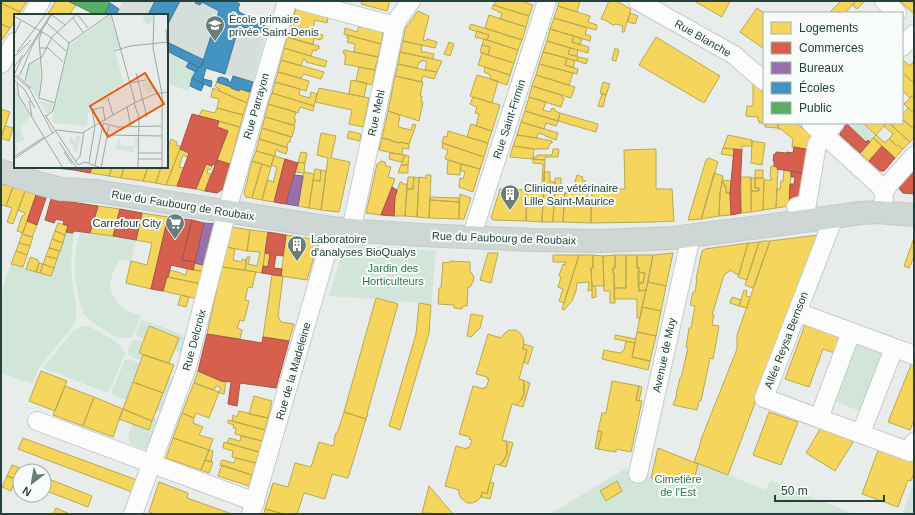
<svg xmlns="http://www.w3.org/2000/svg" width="915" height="515" font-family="Arial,sans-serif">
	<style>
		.built { fill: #d6dedb }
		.green { fill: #d1e5d8 }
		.homes { fill: #f6d55c; stroke: #b7a952 }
		.shops { fill: #d6604d; stroke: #a15748 }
		.offices { fill: #9970ab; stroke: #766289 }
		.schools { fill: #4393c3; stroke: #3a7a9a }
		.public { fill: #5aae61; stroke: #4a8d56 }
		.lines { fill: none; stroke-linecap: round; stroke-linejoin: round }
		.minor-casing { stroke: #c5cac8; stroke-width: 20 }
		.major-casing { stroke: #c3cbc9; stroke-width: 24 }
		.minor { stroke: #fcfcfc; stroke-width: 18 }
		.major { stroke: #cfd7d5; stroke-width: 22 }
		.labels { text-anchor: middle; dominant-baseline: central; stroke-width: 4; stroke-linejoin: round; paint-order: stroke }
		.poi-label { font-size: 11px; fill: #24413b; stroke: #f7fbf9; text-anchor: start }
		.street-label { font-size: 11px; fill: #24413b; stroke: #f7fbf9 }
		.park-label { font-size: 11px; fill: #2e794e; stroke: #f7fbf9 }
		.inset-road { fill: none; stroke: #9aa8a5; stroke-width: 1 }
		.view { fill: #e8590c; fill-opacity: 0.15; stroke: #e8590c; stroke-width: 2 }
		.inset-edge { fill: none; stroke: #24413b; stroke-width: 2 }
	</style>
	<rect width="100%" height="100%" fill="#e8edeb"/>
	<path class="built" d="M123,1h111l6,3 -2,4 1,4 8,4 -1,4 22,7 -15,55 -55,-15 -31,-16v-36h-51z"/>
	<path class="green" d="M167,51l22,11 -3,5 10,5 -8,19 -21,-8z
		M848,123h15l13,12 -6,7 -2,-2 -2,2 -19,-18z
		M75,231c-4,15 -4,31 -3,47 1,19 10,33 -1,51l-32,38 -7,17 -31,-11v-80l10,-29 40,12 15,-44 6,1z
		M80,231l56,9 -5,21 -11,-2c-9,16 -15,29 -2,44 2,2 3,4 5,5 4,4 12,5 18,8l-9,21c-11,3 -17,-1 -26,-6 -8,-5 -16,-9 -22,-17 -3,-5 -4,-10 -5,-15 -6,-23 -5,-45 1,-68z
		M350,244l86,7 -5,54 -32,-4 -1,3 -22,-6v1l-47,-3 14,-46z
		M143,320l33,12 4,2 6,7 -2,13 -10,-4 5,-12 -30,-12 -5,13 -7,-3 -1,-2 5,-13z
		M85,326c11,2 36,17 40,27l-16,39 -1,1 -65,-25 30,-37 5,-3z
		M845,332l54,20 -24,65 -54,-21z
		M135,339l8,3 -4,11 4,2 -2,6 -13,-6c-1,-4 3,-13 7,-16z
		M128,359l12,4 -14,37 -13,-5 -1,-4 13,-31z
		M168,378l8,3 -12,33 -8,-3z
		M154,417l8,3 -13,28 -5,1 -14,-5c-3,-7 0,-13 3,-20l16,6z
		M658,448l108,42 4,-10 84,34h-304l78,-47 -1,4 24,6z
		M914,482v32h-12z"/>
	<path class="homes" d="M1,1h26l-7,11 -19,-9z
		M56,1h12l8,4 -7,10h-22z
		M362,1h28l-3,10 -26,-7z
		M496,1h25l12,4 -4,11 -35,-11z
		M559,1h21l-3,11 -19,-6z
		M609,1h7l15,8 -7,23h-2l1,-6 -7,-2 -3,1 -8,-5 -4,-1z
		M694,1h36l-8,16z
		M841,1h15l-11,12h-4l-2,-2 -2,2h-4l-2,-2z
		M856,1h9l-8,8 -5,-4z
		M900,1h14v13l-12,-11z
		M1,3l19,9 -2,3h-3v5l-5,8 -9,-4z
		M493,5l36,11 -3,11 -26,-8 2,-6 -4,-1v-1l-6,-2z
		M558,6l32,10 -2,6 9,3 -1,5 -42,-12z
		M757,8l7,5v36l-24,-17z
		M296,9l32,9 -1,5 -12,-3 -3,12 -21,-6z
		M418,11l11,5 -6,24 3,1 1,-2 10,3 -2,6 -32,-7 2,-12z
		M630,13l8,3 -3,8 -7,-2z
		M489,15l37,12 -4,13 -37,-12z
		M554,18l33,10 -2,6 6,2 -1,5 -40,-12z
		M1,24l9,4 -8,12 -1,-1z
		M471,24l51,16 -4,10 -31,-10 2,-5 -20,-6z
		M291,26l32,9 -1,4h-2v1l-6,-2 -1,7 -26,-8z
		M359,26l24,6 -2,12 -37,-10 1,-6 12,4z
		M550,29l24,7 -2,6 17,5 -1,6 -41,-12z
		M477,31l12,4 -2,5 -12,-3z
		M347,35l34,9 -3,13 -24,-5 1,-8 -8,-2 2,-4h-2z
		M574,36l8,3 -2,6 -8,-3z
		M287,37l32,9v3h-2l-1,2 -3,-1 -2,6 -27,-8z
		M656,37l64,39 -16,27 -65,-38z
		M484,39l34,11 -4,13 -26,-8 2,-8 -8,-2z
		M403,41l19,4 -1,7h4l9,2 -1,5 -33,-7z
		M547,41l23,7 -2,6 10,3 -1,4 -34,-9z
		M449,42l5,2 -4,12 -6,-2z
		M482,45l8,2 -2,8 -8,-3z
		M284,48l43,13 -2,6 -19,-5v-2l-3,-1 -2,7 -20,-6z
		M570,48l8,2 -1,6 -9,-2z
		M615,48l4,2 -3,11 -4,-1z
		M344,50l34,7 -3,13 -31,-6 2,-7h-1v-4h-2z
		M400,52l33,7 9,2 -5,11 -12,-2 2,-8 -5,-2 -1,2h-2l-2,6 -19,-4z
		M543,52l24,6 -2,7 13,4 -1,5 -38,-10z
		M482,53l32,10 -4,12 -32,-10z
		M578,57l10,2 -2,5 -9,-3z
		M567,58l8,3 -2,7 -8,-3z
		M281,60l43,12 -3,7 -18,-5 -2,4 -23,-6z
		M904,61l6,5 3,-4 1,1v20l-12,-11v-9z
		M398,64l27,6 12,2 -3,7 -11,-3 -2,6 -26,-6z
		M539,64l34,9 -4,12 -33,-10z
		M359,67l16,3 -3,15 -16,-4z
		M485,67l25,8 -3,10 -17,-6 1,-3 -2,-1v-1l-5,-2z
		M278,72l31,9 -3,10 -31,-9z
		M902,72l12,11v10l-4,5 -7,-7 -1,1z
		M477,75l21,6 -6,22 -22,-7z
		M536,75l39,12 -4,11 -39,-12z
		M395,76l28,6 -3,14h2l-1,6h2l-4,19 -31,-10z
		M351,80l16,3 -3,14 -15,-3z
		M217,82l14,5v1l8,3 1,-2 10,3 -3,11 -28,-12 1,-2 -3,-1 -2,-2z
		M275,82l25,7 -1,6 11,3 1,-6 6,2 -3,12 -42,-13z
		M603,82l7,2 -4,11 -6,-2z
		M753,84l11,9v30h1h-6l1,-2h-2v-4l-12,-1 1,-10h6z
		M532,86l30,9v2l2,1 -3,9 -32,-10z
		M213,88l34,15 -4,12 -26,-7 2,-9 -8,-2z
		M319,88l50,10 -6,29 -14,-3 3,-14 -37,-8z
		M272,93l42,13 -1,5 -13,-4 -2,6 -30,-9z
		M602,94l4,1 -3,12 -5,-1z
		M912,96l2,2v15l-10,-9z
		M473,97l27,8 -8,26 -16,-5 3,-12 -4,-1 2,-6 -7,-3z
		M529,97l17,5 -3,8 7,2 2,-4 3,1v2l5,2 -2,8 -33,-10z
		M268,104l28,8 -2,7 2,1 -2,5 -29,-8z
		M217,108l26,7 -3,12 -41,-11 3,-6 13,3z
		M908,108l6,5v16l-12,-10v-4z
		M1,109l9,3 -9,26z
		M388,111l12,4 -2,12 13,3 2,-6 3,1 -7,19 -9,-2v1l-9,-2v-1l-9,-2z
		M525,111l33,10 -2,5 -10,-3 -2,6 -23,-7z
		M560,113l38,11 -2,8 -38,-11z
		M265,117l30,9 -3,11 -30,-9z
		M902,119l12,10v8l-4,5 -21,-19h13z
		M219,121l21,6 -10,37 -13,-4 11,-29 -11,-4z
		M521,122l37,11 -2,7 -11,-4v-1l-7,-2 -1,5 -20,-3z
		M765,123h13v5l-13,-1z
		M778,123h19l14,13v14l-19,-3 1,-8 -12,-10h-3z
		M863,123h23v1l-10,11z
		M887,123h2l21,19 -7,7 -5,-4 -1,1 -8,-7 4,-5 -9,-8z
		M471,124l21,7 -4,12 -21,-6z
		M5,126l8,2 -4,13 -8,-3z
		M262,128l29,9 -1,5h-2l-1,5 -28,-8z
		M349,131l12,3 -1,7 -13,-3z
		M448,131l40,12 -4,14 -42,-14 2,-7 3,1z
		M321,133l15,3 -5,22 19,4 -11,50 -18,-2 7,-52 -11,-3z
		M517,135l20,3 15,3v2h-2l-2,6h-14l-21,-3z
		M728,135l24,5v6h-10v4l-19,-2z
		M876,135l7,6 1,2 5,-4 8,7 1,-1 5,4 -8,9 -22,-20z
		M382,138l9,2v1l9,2v-1l9,2v5l-6,-1 -1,7 -23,-5z
		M873,138l9,8 -13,15 -9,-8z
		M171,139l6,3 -1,3 4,1v3l-14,36 -10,-2 5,-16h6v-17z
		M259,139l29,9 -2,6 -8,-3 -2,-2 -1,7 -19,-5z
		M752,141l13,2 -3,22 -11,-2z
		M443,143l41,14 -4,12 -35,-10 3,-9 -6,-2z
		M513,146l21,3 -1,10 -23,-2z
		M723,148l11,1 -1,7 -12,-2z
		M180,149l9,4 -1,4 -5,-2 -4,12 5,1 -7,18 -11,-1z
		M553,149h6l-1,8h-13v3l-12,-1v-2h4v-2h15z
		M656,149v40h16l2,32 -21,1 -62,1 1,-34h33l-1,-39z
		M256,151l18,5 -3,11 -19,-6z
		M301,152l6,1 -2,10 -7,-1z
		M390,153l15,2 -3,7 -13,-3z
		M405,155l4,1 -1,9h-7z
		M274,156l11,3 -11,43 -12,-2 5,-20 7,2v-3l3,-12 -6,-2z
		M709,158l9,4 -16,55 -1,2 -13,1 18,-60z
		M533,159l12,1 -1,25h-2l1,-21 -10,-1z
		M448,160l13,4 -1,11 -13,-1z
		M252,161l10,3 -10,34 -6,-1 -2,-4z
		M381,161l4,1 1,4 5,1 -3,10 7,2 -14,36 -15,-2 11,-49h1z
		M298,162l7,1 -1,10 -9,-1z
		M206,164l6,2 -2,4 -2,-1 -1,4 4,1 -6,17 -9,-2z
		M262,164l9,3 -9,33 -10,-2z
		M461,164l19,5 -7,23 -14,-5 1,-9 3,1 2,-7 -5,-2z
		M401,165h7v8h-10z
		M771,166l7,1 -2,41 -13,2 1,-30h8l-2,-4z
		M92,167h20l-3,9 -19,-3z
		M112,167h12l-3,11 -12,-2z
		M124,167h24l-5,14 -22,-3z
		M148,167h13l-5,16 -13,-2z
		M315,169l6,1 -1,11 -7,-1z
		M321,170l5,1 -5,39 -12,-2 4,-28 7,1z
		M755,170h8v8h-8z
		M784,170l7,1 -2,35 -13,2 1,-19h3l1,-8h2z
		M304,172l10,2 -5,34 -11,-2z
		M544,172h6v10h5l-2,40h-11z
		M714,173l9,3 -3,17 -1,23 -18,3z
		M426,175h5l-2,43 -12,-1 2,-40 7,1z
		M577,175l6,2 -1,3 4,1 -3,6 5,1 -1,10h-2l-1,6 7,1v18l-28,-1 2,-29h7z
		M408,177h6l-1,12h-6z
		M414,177l5,1 -2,39 -12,-1 2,-27h6z
		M741,177h10v35l-10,1z
		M555,178h6v13h4l-2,31h-10z
		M751,178h4v10h4v3h-8z
		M755,178h9l-1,32 -12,2v-21h8v-3h-4z
		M722,180l9,1 -1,12h-4v-7h-2v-3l-2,-1z
		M400,182h2v2h5l-2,32h-11l1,-19z
		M722,182l2,1v3h2v7h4l1,22 -12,1 1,-23z
		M527,183h7v7h10l-2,32 -16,-1z
		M2,184l11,3 -7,19 -5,-1v-19z
		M534,184l10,1v5h-10z
		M13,187l12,4 -12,33 -6,-2 5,-14 -6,-2z
		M500,189l27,1 -1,31 -33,-1 -2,-2z
		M25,191l11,4 -13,38 -6,-2 5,-15 2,-1 1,-2 -7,-3z
		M460,194l11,4 -7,21h-5z
		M430,197l29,1v4l-29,-2z
		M430,200l29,2v17l-30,-1z
		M98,206l22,3 -7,27 -23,-3z
		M142,213l26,4 -17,72 -25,-6 5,-22 16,4 5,-22 -16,-3z
		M27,221l10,4 -5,12 -10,-3z
		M58,223l10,3 -3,9 -10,-4z
		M232,227l18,3 -3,21 -20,-4z
		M250,230l18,2 -6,41 -17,-3 2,-13h3l-2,7 9,2 3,-14 -13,-1z
		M55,231l10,4 -2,8 -11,-4z
		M22,234l11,3 -3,9 -11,-3z
		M286,235l33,5 -12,40 -26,-4z
		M818,235l-90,240 -34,-13 5,-14 3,-11 35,-88v-14l33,-94z
		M914,238v19l-5,11 -5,-2z
		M52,239l11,4 -3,8 -11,-3z
		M763,241h7l-17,47 -8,-3 14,-43z
		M759,242l-12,38 -9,-3 10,-34z
		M19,243l11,3 -3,9 -11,-4z
		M748,243l-9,32 -5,-2 -3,-3 -7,5 -12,40h2l-2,10 7,1 -6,33 -3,-1 -9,43h-2l-2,9 -24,-5 4,-10h-1l4,-17h1l7,-30 -2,-1 3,-19h2l4,-22 -5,-1 3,-13h2l2,-13h-1l6,-28 3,-2z
		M227,247l8,2 -2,11 9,2v-3l4,1 -1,10 -23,-3z
		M49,248l11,3 -3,8 -11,-3z
		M16,251l11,4 -4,12 -12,-3z
		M265,253l5,1 -2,13 -5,-1z
		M488,253h10l-7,30 -11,-3z
		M673,253l-7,33 -18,-4 5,-27z
		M553,255h26l-15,48 -5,-2 4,-12 -5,-2 3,-10 -2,-1 4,-12 2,1 1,-3h-13z
		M579,255h14v13h-2l1,22 -4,1 1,-9 -12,1 -1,8 -4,10 -8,9 -2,-1z
		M593,255l10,1 1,30h-12l-1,-18h2z
		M615,255h11v33h-12v-15h-1v-5h2z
		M615,255v13h-2v5h1l1,30h-5v-12h-6l-1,-35z
		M626,255h11v13l2,-1v24l7,-1 -6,28h-3v-19h-23v-11h12z
		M637,255h16l-7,35 -7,1 -1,-8h5l2,-10 -7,-1 1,-5 -2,1z
		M46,256l11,3 -3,9 -11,-4z
		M31,257l7,3 1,2 -3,10 -10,-3 4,-11z
		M450,261l20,1v10h1l3,5 -1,5 -3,5h-2l-1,19h-4l-1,3 -8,-1v-3l-16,-1 1,-16h2l2,-26 6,1z
		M39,263l4,1 -3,9 -4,-1z
		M195,263l11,3 -1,6 -12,-2z
		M43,264l11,4 -3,8 -11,-3z
		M222,267l34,5 -4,16 -4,-1 -3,13 4,1 -5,20 -4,-1 -3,8 5,2 -2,9 -33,-5z
		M187,268l18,4 -3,12 -34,-7 2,-7 11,3v1l5,1z
		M638,272l7,1 -2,10h-5z
		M272,275l11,1 -5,40 3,6 13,2 -5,17 -26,-4z
		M167,277l35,7 -4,15 -35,-8z
		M648,282l18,4 -5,25 -19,-4z
		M592,286h2l2,2v9l-4,1z
		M744,290l3,1 -1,5 4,1 -3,11 -8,-2z
		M181,295l8,2 -3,10 -8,-2z
		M732,297l9,3 -2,6 -9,-3z
		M376,298l22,6 -31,110h1l-1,3h-1v2l-22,-7z
		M419,303l12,2 -2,28 -29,97 -11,-4 27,-92z
		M642,307l19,4 -5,25 -19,-4z
		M471,314l12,2 -3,12 -9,9 -4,-1z
		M818,321l27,11 -8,22 -14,-5 -14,38 -24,-8 20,-54z
		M149,326l30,12 -10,25 -30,-10z
		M509,330h7l5,4 3,6 -1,9 4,1 -8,29 4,1 1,4v10l-3,6 -5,5 -4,-1 -10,36 4,1 1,3v10l-5,9 -3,2 -4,-1 -8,30 -5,-2 -1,5 -4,4 -5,2h-5l-6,-5 -2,-4v-4l-14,-4 11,-40 11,3v-2l2,1 3,-8 -3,-1 1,-2 -11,-3 14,-48 11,3v-2l2,1 3,-9h-2v-2l-11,-3 12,-40 13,4 4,-5z
		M637,332l19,4 -6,25 -18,-4z
		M615,335l21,4 -1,4 -20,-4z
		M626,341l9,2 -3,14 18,4 -2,9 -46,-11 2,-9 16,3 4,-3z
		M524,344l9,3 -5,17 -4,-2 3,-12 -4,-1z
		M143,355l31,10 -11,28 -30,-11z
		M913,360h1v60l-4,10 -22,-8z
		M41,371l26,10 -12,30 -26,-10z
		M198,371l23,10 5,1 -2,12 -7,-2h2l2,-4 -4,-2h-1l-2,4 -20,-7z
		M523,380l7,3 -7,24 -7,-2 5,-5 3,-6v-7z
		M612,381l27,5 -3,14 6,1 -11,51 -15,-3v3l-18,-3 4,-17 -4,-1 4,-18h4z
		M133,382l30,11 -11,28 -29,-12z
		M194,383l25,9 -10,26 -13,-5 -2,5 -12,-5z
		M65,386l29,11 -11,29 -30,-11z
		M639,386l3,1 -3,14 -3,-1z
		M254,396l18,5 -4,17 -19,-4z
		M94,397l29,12 -10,28 -30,-11z
		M123,409l29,12 -3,9 -30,-11z
		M239,411l29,7 -3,12 -33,-9 1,-6 4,2z
		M344,412l22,7 -18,59 -16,-4 -7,25 -21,-6 -7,21h-13l-19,-5 8,-26 15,4 7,-24 16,4 8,-25 14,4 2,-5 -1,-1 2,-7 1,1z
		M769,412l29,10 -17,43 -28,-10z
		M182,413l12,5 -1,5 10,4 -4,8 14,4 -4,11 -36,-12z
		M228,420l37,10 -3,11 -27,-7 1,-6h-3l1,-3 -6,-2z
		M823,424l30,18 -18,29 -29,-18z
		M598,431l4,1 -4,17 -3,-1z
		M241,436l21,5 -3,11 -32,-9 2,-5 11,3z
		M23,438l114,42 -5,12 -114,-43z
		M173,438l36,12 -8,20 -35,-12z
		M506,441l7,2 -7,24 -7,-2 5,-5 3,-6v-7z
		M224,442l35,10 -3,11 -24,-6 1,-6 -10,-3z
		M658,448l40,16 -5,21 -13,-3v2l-29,-6z
		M879,448l35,13v12l-3,8 -3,-1 -10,27 -36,-13z
		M209,450l4,1 -2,11 -6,-2z
		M236,458l20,5 -4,12 -32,-10 2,-5 12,3z
		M205,460l8,2 -4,11 -8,-3z
		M12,465l16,6h-8v10l-13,-5z
		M222,465l30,10 -3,11 -31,-10z
		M7,476l9,3 -5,12 -9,-4z
		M44,477l48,19 -4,11 -44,-17z
		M617,481l5,10 -16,10 -6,-10z
		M159,482l29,11 -1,5 45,16h-78l-5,-2z
		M490,482l4,1 -4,16 -9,-2 1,-5 5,2z
		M429,486l24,28 -31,-1z
		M56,508l14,6h-17z
		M265,509l19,5h-20z"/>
	<path class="shops" d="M192,114l27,7 -2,6 11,4 -13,34 -2,-1 -1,2 -6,-2 -10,25 -19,-3 12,-33 -9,-4z
		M847,124l19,18 2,-2 2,2 -10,11 -20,-18v-4z
		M882,146l13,12 -11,13h-4l-11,-10z
		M794,147l17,3 -3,24 -31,-5 1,-2 -4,-1v-5h-1l1,-7h2v-2l10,1 1,-1 6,1z
		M734,149l8,1 -2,39 1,24 -10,2 -1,-22z
		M285,159l13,4 -12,41 -12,-2z
		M217,160l13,4 -7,25 -6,4 -12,-2z
		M56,167h19l-1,3 -18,-2z
		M75,167h17l-2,6 -16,-3z
		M914,169v25l-11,-1 -3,-3 -1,-4z
		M791,171l17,3 -4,23 -15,9 1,-22h4l1,-7h-4z
		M392,187l5,3 -2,7 -1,19 -13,-1z
		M36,195l10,3 -9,27 -10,-4z
		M51,199l47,7 -8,27 -15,-2 -3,2 -6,-1 2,-6 -5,-2 1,-3 -8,-2 -2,4 -9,-3z
		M120,209l22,4 -6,27 -23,-4z
		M168,217l24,3 -10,40 13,2 -2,8 -22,-5 -3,12h-1l-4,14 -12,-2z
		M192,220l12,3 -9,39 -13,-2z
		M268,232l18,3 -3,21 -7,-1 -2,13 8,1 -1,7 -19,-3 1,-7 5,1 2,-13 -5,-1z
		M207,334l55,9 1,-6 26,4 -13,47 -36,-5 -3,23 -9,-2 3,-22 -10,-1 -23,-10z"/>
	<path class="offices" d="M294,175l9,1 -5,30 -12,-2z
		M204,223l12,1 -10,42 -11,-3z"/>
	<path class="schools" d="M155,1h25l-13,25v-11h-19z
		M196,1h38l6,3 -2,4 1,4 8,4 -1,4 22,7 -2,7 -27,-8 -14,48 -19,-6 -4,15 -10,-5 6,-11h3l18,-56 -17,-9 -2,3 -5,-2z
		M110,3l9,6 -3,6h-12z
		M167,42l37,18 -3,7h-3l-31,-16 2,-3 -2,-1z
		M189,62l9,5 -2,5 -10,-5z
		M233,76l20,6 -3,10 -10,-3 -1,2 -8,-3v-1l-14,-5 1,-4 3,-1 7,2 1,3h2z
		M192,78l12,6 -3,7 -11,-5z
		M203,79l9,2 -1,6 -9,-4z"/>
	<path class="public" d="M68,1h39l3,2 -6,12h-8z"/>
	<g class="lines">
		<g class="minor-casing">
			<path id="minor" d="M301,1l94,25
				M638,1l96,54 8,7 22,19
				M884,1l13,12
				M32,15l9,-14
				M902,47l12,-13
				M1,64l14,-22
				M811,123l68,62 5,6 -1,22
				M884,191l6,-8 24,-27
				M796,207l11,-3 10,-60 18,-21
				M834,217l-70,181 146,54 4,-10
				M351,230l44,-204 3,-7 13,-18
				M471,238l76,-237
				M797,312l117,43
				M819,418l32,-86
				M37,421l218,81
				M861,433l33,-85
				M638,474l53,-238
				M133,514l54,-147 42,-164 58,-202
				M251,514l79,-273 3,-13"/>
		</g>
		<g class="major-casing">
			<path id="major" d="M1,171l40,13 20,5 35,2 218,34 19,3 28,3 60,4 112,5 69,1 71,-3 109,-14 79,-11 16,-1 37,3"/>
		</g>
		<use href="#minor" class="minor"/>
		<use href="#major" class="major"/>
	</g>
	<defs>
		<g id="school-pin" transform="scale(1)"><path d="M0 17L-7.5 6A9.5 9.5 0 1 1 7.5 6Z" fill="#697d79" stroke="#f7fbf9"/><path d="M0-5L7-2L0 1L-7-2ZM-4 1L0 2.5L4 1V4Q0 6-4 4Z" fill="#fff"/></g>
		<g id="building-pin" transform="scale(1)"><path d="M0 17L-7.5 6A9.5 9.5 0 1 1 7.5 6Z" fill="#697d79" stroke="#f7fbf9"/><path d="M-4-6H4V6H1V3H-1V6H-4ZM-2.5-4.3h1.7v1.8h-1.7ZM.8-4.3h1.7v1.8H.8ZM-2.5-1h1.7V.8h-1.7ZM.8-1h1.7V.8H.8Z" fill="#fff"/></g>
		<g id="supermarket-pin" transform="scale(1)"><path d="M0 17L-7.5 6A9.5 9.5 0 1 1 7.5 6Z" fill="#697d79" stroke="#f7fbf9"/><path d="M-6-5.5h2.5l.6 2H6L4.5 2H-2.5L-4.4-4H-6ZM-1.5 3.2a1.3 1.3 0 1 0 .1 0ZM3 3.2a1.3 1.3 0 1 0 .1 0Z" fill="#fff"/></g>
	</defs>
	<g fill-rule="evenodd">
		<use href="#school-pin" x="215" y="25"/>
		<use href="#building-pin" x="510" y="194"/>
		<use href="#supermarket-pin" x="175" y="223"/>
		<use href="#building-pin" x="297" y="245"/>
	</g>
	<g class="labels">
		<g class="poi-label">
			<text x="229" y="19">École primaire<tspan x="229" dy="13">privée Saint-Denis</tspan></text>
			<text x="524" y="188">Clinique vétérinaire<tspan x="524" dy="13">Lille Saint-Maurice</tspan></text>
			<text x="161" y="223" text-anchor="end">Carrefour City</text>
			<text x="311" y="239">Laboratoire<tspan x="311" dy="13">d'analyses BioQualys</tspan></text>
		</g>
		<g class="street-label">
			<text transform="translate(703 38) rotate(30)">Rue Blanche</text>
			<text transform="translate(256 106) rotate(-74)">Rue Parrayon</text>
			<text transform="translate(376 113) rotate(-78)">Rue Mehl</text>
			<text transform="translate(509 119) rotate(-72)">Rue Saint-Firmin</text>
			<text transform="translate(183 205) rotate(9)">Rue du Faubourg de Roubaix</text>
			<text transform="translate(504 238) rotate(2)">Rue du Faubourg de Roubaix</text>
			<text transform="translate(194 340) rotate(-75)">Rue Delcroix</text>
			<text transform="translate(786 340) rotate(-69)">Allée Reysa Bernson</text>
			<text transform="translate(664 355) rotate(-78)">Avenue de Muy</text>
			<text transform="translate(293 371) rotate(-74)">Rue de la Madeleine</text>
		</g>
		<g class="park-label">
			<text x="393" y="268">Jardin des<tspan x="393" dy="13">Horticulteurs</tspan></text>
			<text x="678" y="479">Cimetière<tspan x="678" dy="13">de l'Est</tspan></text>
		</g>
	</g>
	<g transform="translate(14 14)">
		<rect width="154" height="154" fill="#e8edeb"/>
		<path d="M129 5a5 5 0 1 1 10 0a5 5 0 1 1-10 0ZM96,1l10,32 -6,2 10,35 -5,1 1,5 -6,-2 -6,13 -18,3 2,8 -4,1 -1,13 -33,-3 -2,-4 17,-74zM25,48l2,16 -3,19 2,4 13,3 -1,7 -5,3 -21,-35 3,-15zM138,67l2,7 -3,4 -4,2 -1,-4h-5l2,-1 -1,-6zM0,71l16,32 -10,10 4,13 -8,3 2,10 -4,2zM57,121l1,4 3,1 2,-4 4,-1 -4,17 -4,-1v-7l-4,-1zM104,124l4,8h13v-7l-5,-1h8l-1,9 -3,1 -1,4 -17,-3z" fill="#d1e5d8"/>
		<path class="inset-road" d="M63,0l11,14M97,0l24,88M140,0l-1,34 9,46v74M38,1l13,10M0,2l35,20 17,15M59,4l10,14M33,9l22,20M152,16l2,25M28,17l-3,8 3,38 -3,21 16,5M0,21l7,-14M25,34h9l15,14M100,37l16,-5 38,-4M3,38l29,-38M0,43l17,-17M9,44l28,-44M0,53l9,-12M122,59l11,44M0,61l8,-17M0,61l15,13 24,46M3,61l14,13M6,61l13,-31 19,-30M0,66l10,9 11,19M11,67l4,-17 13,-7 10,-20 25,-23M116,69l16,-3M3,70l2,12 44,72M94,84l5,17M15,87l3,15M120,89l5,14 -1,51M113,93l4,20M31,101l33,50M32,102l7,-5 16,-68 41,-29M89,109l14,4 44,-1M81,112l-3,-16 11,-3 2,14M93,121l55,1M31,124l12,-8 25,3 52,-30 21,-9 13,-2M45,128l17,25M50,138l8,12M124,139h24M0,143l30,-20M0,145l31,-21M124,145h24M62,147l4,-5 4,-24M75,149l6,-37M64,151l7,-3 16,6M81,151l8,-41M87,154l8,-42"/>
		<path class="view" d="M131,59l19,31 -56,33 -18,-31z"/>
		<rect width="154" height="154" class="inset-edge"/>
	</g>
	<rect width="915" height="515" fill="none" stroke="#24413b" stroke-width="4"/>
	<rect x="763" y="12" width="140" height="112" fill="#f7fbf9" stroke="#a3b1ad"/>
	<rect x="771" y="22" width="20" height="12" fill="#f6d55c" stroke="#a3b1ad"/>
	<text x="799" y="32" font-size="12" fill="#24413b">Logements</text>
	<rect x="771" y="42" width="20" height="12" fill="#d6604d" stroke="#a3b1ad"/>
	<text x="799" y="52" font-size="12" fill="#24413b">Commerces</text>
	<rect x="771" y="62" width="20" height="12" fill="#9970ab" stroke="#a3b1ad"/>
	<text x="799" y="72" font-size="12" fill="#24413b">Bureaux</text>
	<rect x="771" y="82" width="20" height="12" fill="#4393c3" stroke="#a3b1ad"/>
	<text x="799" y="92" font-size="12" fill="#24413b">Écoles</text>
	<rect x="771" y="102" width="20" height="12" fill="#5aae61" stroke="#a3b1ad"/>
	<text x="799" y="112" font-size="12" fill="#24413b">Public</text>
	<g transform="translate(32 483) rotate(211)"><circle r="19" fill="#f7fbf9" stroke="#a3b1ad"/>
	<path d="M0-3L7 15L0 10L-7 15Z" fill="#697d79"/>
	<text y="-6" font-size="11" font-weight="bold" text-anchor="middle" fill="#24413b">N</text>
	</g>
	<path d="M775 495v6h109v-6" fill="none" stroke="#24413b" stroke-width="2"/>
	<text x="781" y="495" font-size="12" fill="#24413b" stroke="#f7fbf9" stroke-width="3" paint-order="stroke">50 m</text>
</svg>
